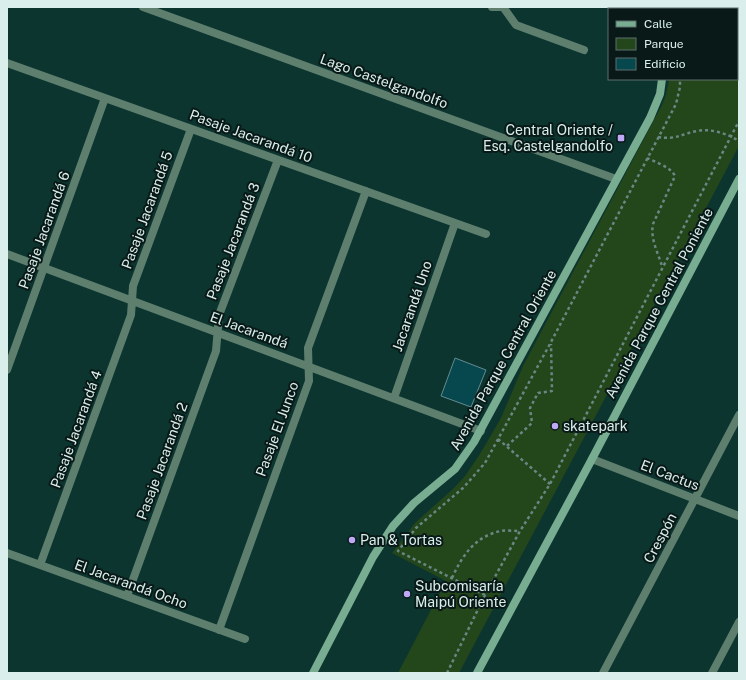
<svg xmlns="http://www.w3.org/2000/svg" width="746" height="680" font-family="'Public Sans',sans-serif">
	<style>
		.green { fill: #24461b }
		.building { fill: #07474e; stroke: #638b91 }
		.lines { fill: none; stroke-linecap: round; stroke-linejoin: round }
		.path { stroke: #688884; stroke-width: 2.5; stroke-dasharray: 3 3; stroke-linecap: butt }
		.street { stroke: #5e7f6e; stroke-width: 8 }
		.secondary { stroke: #78ad92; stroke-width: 8 }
		.poi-dot { fill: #bea9f4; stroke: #091917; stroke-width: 1.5 }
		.labels { text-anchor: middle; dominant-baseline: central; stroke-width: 4; stroke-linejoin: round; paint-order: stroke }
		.street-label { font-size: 14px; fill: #daefeb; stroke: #091917 }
		.poi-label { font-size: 14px; fill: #daefeb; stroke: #091917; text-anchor: start }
	</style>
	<rect width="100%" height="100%" fill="#0c3530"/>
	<path class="green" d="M737,23h2v123l-280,527h-61l48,-92 -54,-28 23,-30 39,-35 11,-12 15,-22 21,-36 22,-52 139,-261 4,-10 3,-16h68z"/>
	<path class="building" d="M720,7h19v9l-2,-1v-6h-13z
		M455,358l31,12 -15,37 -30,-11z"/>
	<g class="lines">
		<path class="path" d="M677,7v2
			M737,33l2,1
			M658,137c18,3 23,-3 39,-6 14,-3 31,3 42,10
			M647,158c8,4 24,9 28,18l-22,48c-3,14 5,29 9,42
			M498,439l52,45
			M507,446l25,-23 -2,-15 8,-15 14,-2 -1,-47
			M452,578c10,-22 23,-42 49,-47 6,-1 13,0 19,0
			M485,595l-87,-44 18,-23 47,-40 22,-25 66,-121 125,-238 4,-17v-8
			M447,673l38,-78 35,-64 30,-47 189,-363"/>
		<path class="street" d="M143,7l473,172
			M492,7h9
			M503,7l13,18 68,25
			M7,63l479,171
			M7,254l474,177
			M7,370l98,-272
			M394,398l61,-175
			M592,459l147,57
			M7,553l238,86
			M40,565l91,-250 2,-29 58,-157
			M127,596l89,-245 3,-36 59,-155
			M219,630l90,-249 -1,-33 58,-157
			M603,673l136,-258
			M712,673l27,-51"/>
		<path class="secondary" d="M661,9v-2
			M313,673l60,-116 20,-31 21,-23 41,-34 19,-27 176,-324 10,-24 2,-15
			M477,673l115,-214 147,-280"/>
	</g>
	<g class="poi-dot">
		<rect x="617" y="134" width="8" height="8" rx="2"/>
		<circle cx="555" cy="426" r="4"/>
		<circle cx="352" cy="540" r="4"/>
		<circle cx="407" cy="594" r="4"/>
	</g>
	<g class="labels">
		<g class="street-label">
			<text transform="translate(384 81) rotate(20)">Lago Castelgandolfo</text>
			<text transform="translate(251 136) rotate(20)">Pasaje Jacarandá 10</text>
			<text transform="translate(147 210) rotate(-70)">Pasaje Jacarandá 5</text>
			<text transform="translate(44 230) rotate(-70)">Pasaje Jacarandá 6</text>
			<text transform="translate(233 241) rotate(-69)">Pasaje Jacarandá 3</text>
			<text transform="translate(659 303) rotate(-62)">Avenida Parque Central Poniente</text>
			<text transform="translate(412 306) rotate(-71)">Jacarandá Uno</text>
			<text transform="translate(249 330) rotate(20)">El Jacarandá</text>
			<text transform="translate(503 360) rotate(-61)">Avenida Parque Central Oriente</text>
			<text transform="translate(76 429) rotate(-70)">Pasaje Jacarandá 4</text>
			<text transform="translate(277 429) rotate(-70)">Pasaje El Junco</text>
			<text transform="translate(162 461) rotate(-70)">Pasaje Jacarandá 2</text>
			<text transform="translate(670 475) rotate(21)">El Cactus</text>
			<text transform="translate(660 538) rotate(-62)">Crespón</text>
			<text transform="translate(131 584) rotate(20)">El Jacarandá Ocho</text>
		</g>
		<g class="poi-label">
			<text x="613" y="130" text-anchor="end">Central Oriente /<tspan x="613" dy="16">Esq. Castelgandolfo</tspan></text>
			<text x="563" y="426">skatepark</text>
			<text x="360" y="540">Pan &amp; Tortas</text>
			<text x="415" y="586">Subcomisaría<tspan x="415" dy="16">Maipú Oriente</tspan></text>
		</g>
	</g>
	<rect width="746" height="680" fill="none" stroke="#daefeb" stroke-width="16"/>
	<rect x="608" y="8" width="130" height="72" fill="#091917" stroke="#5d6f6c"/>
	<rect x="616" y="21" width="20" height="6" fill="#78ad92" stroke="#5d6f6c"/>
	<text x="644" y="28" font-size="12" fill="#daefeb">Calle</text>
	<rect x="616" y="38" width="20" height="12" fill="#24461b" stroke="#5d6f6c"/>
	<text x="644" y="48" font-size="12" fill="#daefeb">Parque</text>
	<rect x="616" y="58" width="20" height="12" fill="#07474e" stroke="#5d6f6c"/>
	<text x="644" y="68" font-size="12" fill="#daefeb">Edificio</text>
</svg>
